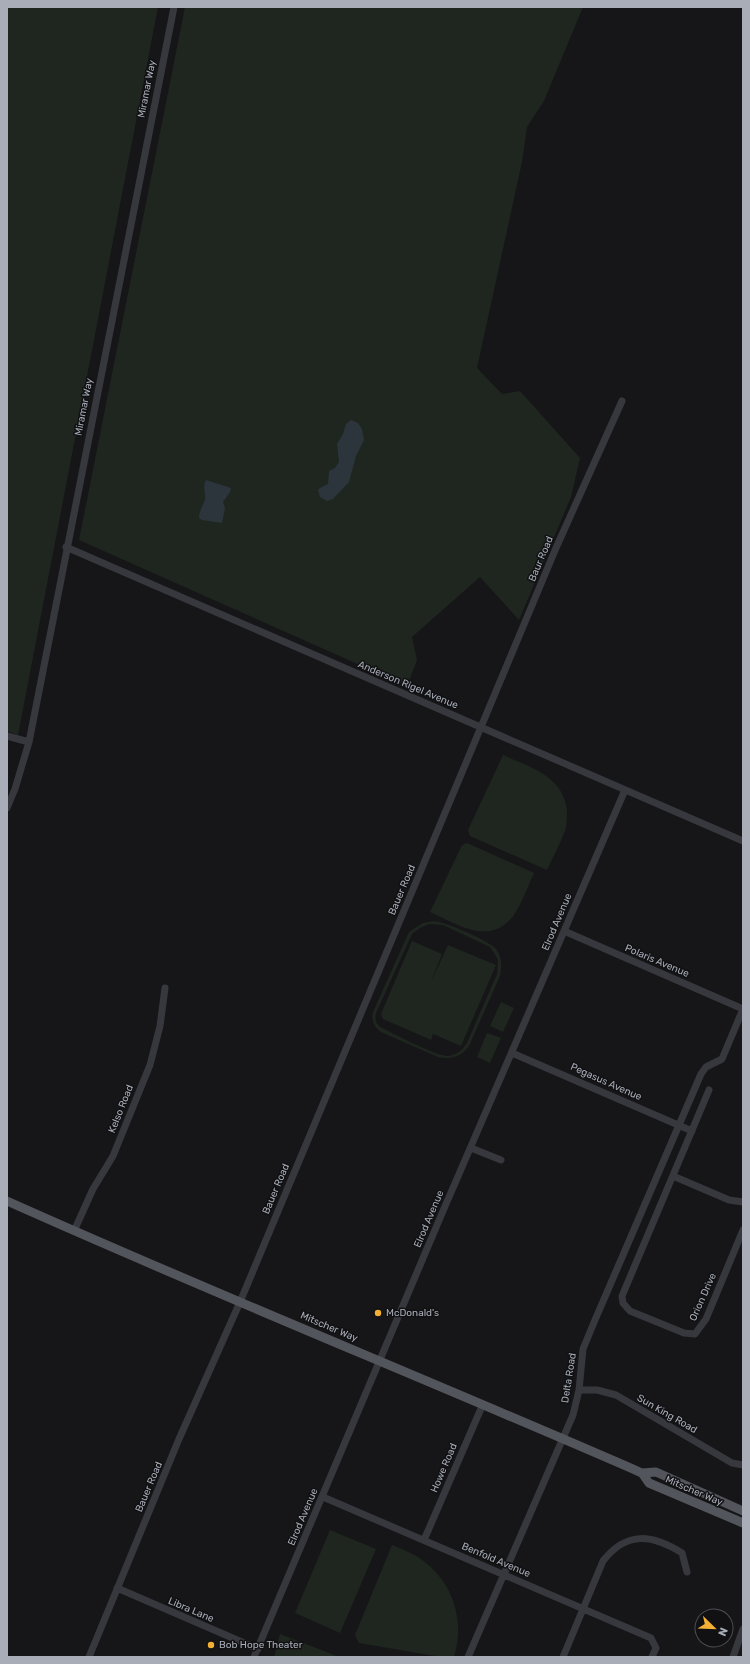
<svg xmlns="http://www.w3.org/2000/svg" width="750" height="1664" font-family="Rubik,sans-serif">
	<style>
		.green { fill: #1e261f; fill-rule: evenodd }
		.water { fill: #2c353c }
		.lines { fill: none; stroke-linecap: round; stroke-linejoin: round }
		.minor { stroke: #37383d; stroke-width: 7 }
		.major { stroke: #53555c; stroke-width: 9 }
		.poi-dot { fill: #f2b134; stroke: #111113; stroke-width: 1.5 }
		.labels { text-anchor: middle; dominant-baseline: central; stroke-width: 3; stroke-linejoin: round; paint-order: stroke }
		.street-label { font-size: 10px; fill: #a8adb8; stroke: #111113 }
		.poi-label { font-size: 10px; fill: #a8adb8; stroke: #111113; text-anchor: start }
	</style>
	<rect width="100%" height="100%" fill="#161618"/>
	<path class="green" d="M7,7h151l-140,728 -11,-4z
		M185,7h398l-39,94 -17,26 -5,35 -45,206 25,26 18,-3 60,67 -9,39 -52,123 -39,-43 -68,60 5,23 -10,26 -328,-146z
		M503,755c27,12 60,21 64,55 0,7 0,14 -2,21 -5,13 -12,26 -18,39l-77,-34 -2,-6z
		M467,843l67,30c-6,13 -12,30 -20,42 -24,32 -55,10 -84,-3l32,-67z
		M434,921c12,1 54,19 62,28 6,8 6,18 4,27l-31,70c-7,10 -18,14 -31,11l-57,-25c-7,-5 -10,-12 -8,-20l36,-80 14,-9zM429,924l14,1 47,22 4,6 4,7 -1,14 -30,69c-5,8 -12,13 -21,13 -11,-1 -50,-21 -62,-27 -7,-3 -10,-8 -8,-16l36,-79 8,-6z
		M412,941l30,13 -11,28 17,-37 48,20 -35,81 -28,-12 -2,6 -48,-21 -2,-5z
		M501,1002l13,6 -11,24 -13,-6z
		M487,1033l14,5 -11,25 -13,-6z
		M330,1530l46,19 -36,84 -45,-20z
		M392,1545c10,4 21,8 30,15 32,23 43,61 32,97h-13l-82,-14 -4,-8z
		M280,1634l57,22v1h-63z"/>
	<path class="water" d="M351,420l7,3 4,6 2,11 -8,16 -7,26 -16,17 -6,2 -7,-4 -2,-7 2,-2 8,-4 1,-13 6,-3 4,-6 -2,-18 6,-10 3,-10z
		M206,480l25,8 -1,4 -7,10 2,6 -3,15 -20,-3 -3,-2c0,-7 4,-12 6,-19 1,-7 -3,-12 1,-19z"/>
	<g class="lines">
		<path class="minor" d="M66,547l677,294
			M7,736l22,6
			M7,808l8,-19 14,-47 145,-735
			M564,931l179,78
			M512,1053l180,78
			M709,1090l-87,206 1,7 7,8 54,22 11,1 11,-15 37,-89
			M471,1148l30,12
			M673,1176l56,24 14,2
			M74,1231l19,-42 20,-33 37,-91 10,-39 5,-38
			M579,1390h18l19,5 116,68 11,2
			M323,1497l328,141 5,10 -4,9
			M424,1540l59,-136
			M117,1588l141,61
			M89,1657l90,-218 61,-137 316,-754 66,-147
			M254,1657l189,-446 182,-421
			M468,1657l105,-242 6,-25 4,-41 12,-29 106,-246 5,-7 16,-8 21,-50
			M563,1657l40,-96c24,-31 50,-26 79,-8l5,19
			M733,1657l10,-28"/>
		<path class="major" d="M7,1201c210,94 424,180 635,272l14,-1 87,39
			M642,1473l7,10 94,40"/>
	</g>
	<g class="poi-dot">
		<circle cx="378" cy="1313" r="4"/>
		<circle cx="211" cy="1645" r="4"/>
	</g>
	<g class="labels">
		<g class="street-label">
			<text transform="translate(147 89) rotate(-79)">Miramar Way</text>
			<text transform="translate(84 407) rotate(-79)">Miramar Way</text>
			<text transform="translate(541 559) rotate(-67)">Baur Road</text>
			<text transform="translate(408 685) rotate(23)">Anderson Rigel Avenue</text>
			<text transform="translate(402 890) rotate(-67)">Bauer Road</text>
			<text transform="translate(557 922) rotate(-67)">Elrod Avenue</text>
			<text transform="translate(657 961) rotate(23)">Polaris Avenue</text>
			<text transform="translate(606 1082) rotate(24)">Pegasus Avenue</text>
			<text transform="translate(121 1109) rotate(-68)">Kelso Road</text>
			<text transform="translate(276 1189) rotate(-67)">Bauer Road</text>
			<text transform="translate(429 1219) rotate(-67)">Elrod Avenue</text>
			<text transform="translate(703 1297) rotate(-66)">Orion Drive</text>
			<text transform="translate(329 1327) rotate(23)">Mitscher Way</text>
			<text transform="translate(569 1378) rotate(-81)">Delta Road</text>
			<text transform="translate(667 1414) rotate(30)">Sun King Road</text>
			<text transform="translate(444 1468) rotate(-67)">Howe Road</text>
			<text transform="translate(149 1487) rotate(-67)">Bauer Road</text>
			<text transform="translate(694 1491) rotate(23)">Mitscher Way</text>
			<text transform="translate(303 1517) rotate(-67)">Elrod Avenue</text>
			<text transform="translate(496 1560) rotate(23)">Benfold Avenue</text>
			<text transform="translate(191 1610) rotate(23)">Libra Lane</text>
		</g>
		<g class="poi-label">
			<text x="386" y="1313">McDonald's</text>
			<text x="219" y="1645">Bob Hope Theater</text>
		</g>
	</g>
	<rect width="750" height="1664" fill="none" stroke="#a8adb8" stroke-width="16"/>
	<g transform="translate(714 1628) rotate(113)"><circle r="19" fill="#111113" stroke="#4d4f55"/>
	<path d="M0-3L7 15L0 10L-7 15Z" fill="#f2b134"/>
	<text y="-6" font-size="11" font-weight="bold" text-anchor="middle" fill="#a8adb8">N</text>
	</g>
</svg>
